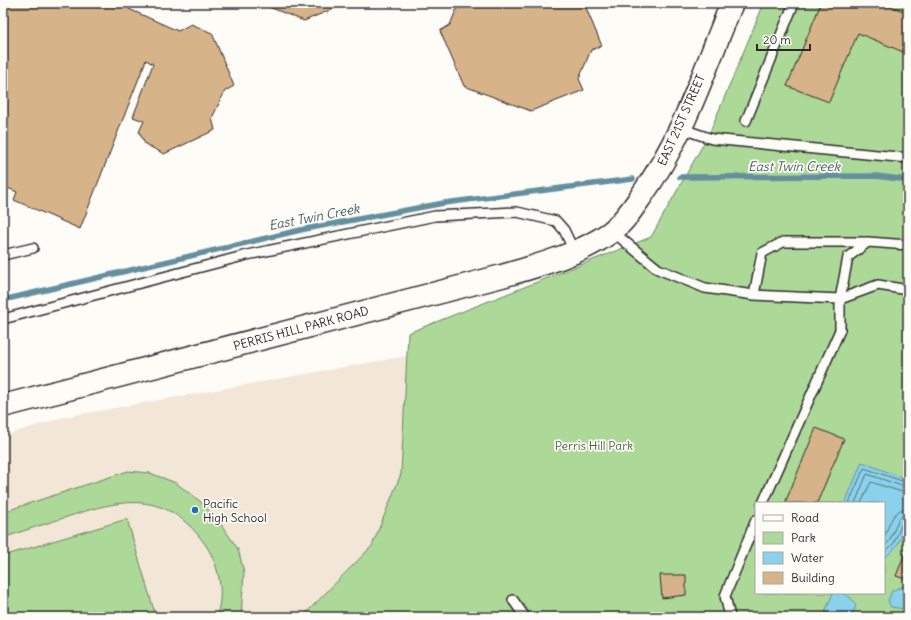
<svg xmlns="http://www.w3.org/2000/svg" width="911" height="620" font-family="Delius,sans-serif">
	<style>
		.built { fill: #f2e6d6 }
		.green { fill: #acd998; stroke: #6c8262; fill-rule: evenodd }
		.water { fill: #8ad2eb; stroke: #648f9e }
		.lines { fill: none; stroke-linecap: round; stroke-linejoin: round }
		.shore { stroke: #516e78; stroke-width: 1 }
		.stream { stroke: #648f9e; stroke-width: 5.5 }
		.building { fill: #d7b389; stroke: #2b2b2b }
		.lane-casing { stroke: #2b2b2b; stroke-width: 12 }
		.secondary-casing { stroke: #2b2b2b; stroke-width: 25 }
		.lane { stroke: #fdfcf7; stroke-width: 9 }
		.secondary { stroke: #fdfcf7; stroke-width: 22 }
		.poi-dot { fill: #1f6fb2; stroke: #fdfcf7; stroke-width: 1.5 }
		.labels { text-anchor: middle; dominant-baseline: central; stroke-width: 3.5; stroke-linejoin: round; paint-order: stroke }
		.street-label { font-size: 12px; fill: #2b2b2b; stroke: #fdfcf7 }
		.park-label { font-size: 12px; fill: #525f4c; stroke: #fdfcf7 }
		.poi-label { font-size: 12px; fill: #2b2b2b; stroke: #fdfcf7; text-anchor: start }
		.water-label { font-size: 13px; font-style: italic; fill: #485d65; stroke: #fdfcf7 }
	</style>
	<rect width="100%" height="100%" fill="#fdfcf7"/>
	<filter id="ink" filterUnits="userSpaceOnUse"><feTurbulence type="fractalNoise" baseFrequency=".025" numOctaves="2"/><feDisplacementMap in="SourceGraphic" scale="8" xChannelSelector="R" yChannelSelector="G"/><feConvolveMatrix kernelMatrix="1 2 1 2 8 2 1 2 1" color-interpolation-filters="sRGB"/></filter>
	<g filter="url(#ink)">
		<path class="built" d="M407,356l-6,118 -29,72 -70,71h-299v-181l61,-19z"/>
		<path class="green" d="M764,3h144v614h-606l70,-71 29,-72 7,-141 243,-96 58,-103zM756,503h128v90h-128z
			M128,471l22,2 26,10 25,19 19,21 18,26 6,23 -3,45h-25c9,-22 3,-51 -9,-70 -38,-56 -80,-50 -137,-31 -22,7 -45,14 -67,22v-26z
			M127,519l29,98h-153v-61z"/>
		<path class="water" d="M862,462l46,18c0,28 2,60 -24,78v-55h-39z
			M904,586l4,3v13l-3,7 -14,-2 -3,-6 4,-10z
			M833,593c11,0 18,2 23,13l-5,10 -14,1 -12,-5z"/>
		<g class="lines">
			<path class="shore" d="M849,503l15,-35 44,15
				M855,503l12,-29 41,14
				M861,503l10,-21 37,12
				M884,538c5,-12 8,-29 24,-30
				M884,547l6,-7 9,-22 9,-4
				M884,553l10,-10 9,-22 5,-2"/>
			<path class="stream" d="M680,177l196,-1 32,4
				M3,300l302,-71 139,-26 189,-24"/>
		</g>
		<path class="building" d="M3,3h129l-3,6 49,22 13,-7 21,9 22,53 -9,5 -13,27 3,12 -51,24 -19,-10 -6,-12 5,-11 -11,-4 20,-53 -7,-4 -66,169 -66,-29 3,-8 -14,-6z
			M259,3h88l-43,18z
			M459,3h125l18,43 -11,4 -12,29 5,11 -53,21 -67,-25 -24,-55 10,-6z
			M821,3h62l25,10v41l-50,-21 -29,69 -42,-16z
			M816,428l28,11 -27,64h-32z
			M908,545v35l-12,-4z
			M660,575h26v20l-24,3z"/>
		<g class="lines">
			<g class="lane-casing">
				<path id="lane" d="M746,121l48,-118
					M680,128l32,11 196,19
					M612,231l46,38 47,19 49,7 86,4 38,-14 30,5
					M3,255l30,-7
					M754,295l8,-42 21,-11h85
					M3,319l244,-64 188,-39 82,-4 30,7 9,2 8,9 10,21
					M763,503l77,-173v-31l8,-42 20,-15 40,3
					M513,600l12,17
					M730,617l-5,-21 31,-76"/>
			</g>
			<g class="secondary-casing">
				<path id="secondary" d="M3,406l499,-130c35,-10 79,-22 109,-44 13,-10 22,-24 31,-37 41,-57 63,-127 90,-192"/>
			</g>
			<use href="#lane" class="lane"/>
			<use href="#secondary" class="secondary"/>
		</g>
	</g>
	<circle class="poi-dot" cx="195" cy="510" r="4"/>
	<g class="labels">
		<g class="street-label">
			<text transform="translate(681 120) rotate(-66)">EAST 21ST STREET</text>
			<text transform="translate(301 328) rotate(-15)">PERRIS HILL PARK ROAD</text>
		</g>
		<g class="park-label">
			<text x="594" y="445">Perris Hill Park</text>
		</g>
		<g class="poi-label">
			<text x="203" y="503">Pacific<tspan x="203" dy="14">High School</tspan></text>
		</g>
		<g class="water-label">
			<text x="794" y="166">East Twin Creek</text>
			<text transform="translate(314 217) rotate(-11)">East Twin Creek</text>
		</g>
	</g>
	<rect width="911" height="620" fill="none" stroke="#fdfcf7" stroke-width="16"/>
	<rect x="8" y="8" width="895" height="604" fill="none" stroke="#2b2b2b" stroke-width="1.5" filter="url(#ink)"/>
	<rect x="755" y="502" width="130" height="92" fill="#fdfcf7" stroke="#a9a8a5"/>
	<rect x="763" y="515" width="20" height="6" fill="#fdfcf7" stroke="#a9a8a5"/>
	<text x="791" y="522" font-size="12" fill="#2b2b2b">Road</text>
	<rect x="763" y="532" width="20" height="12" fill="#acd998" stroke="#a9a8a5"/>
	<text x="791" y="542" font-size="12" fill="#2b2b2b">Park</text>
	<rect x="763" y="552" width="20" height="12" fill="#8ad2eb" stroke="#a9a8a5"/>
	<text x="791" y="562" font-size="12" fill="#2b2b2b">Water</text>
	<rect x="763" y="572" width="20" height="12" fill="#d7b389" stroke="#a9a8a5"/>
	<text x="791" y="582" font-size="12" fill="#2b2b2b">Building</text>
	<path d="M757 44v6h53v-6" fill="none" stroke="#2b2b2b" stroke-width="2"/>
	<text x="763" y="44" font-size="12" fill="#2b2b2b" stroke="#fdfcf7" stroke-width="3" paint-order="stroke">20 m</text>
</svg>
